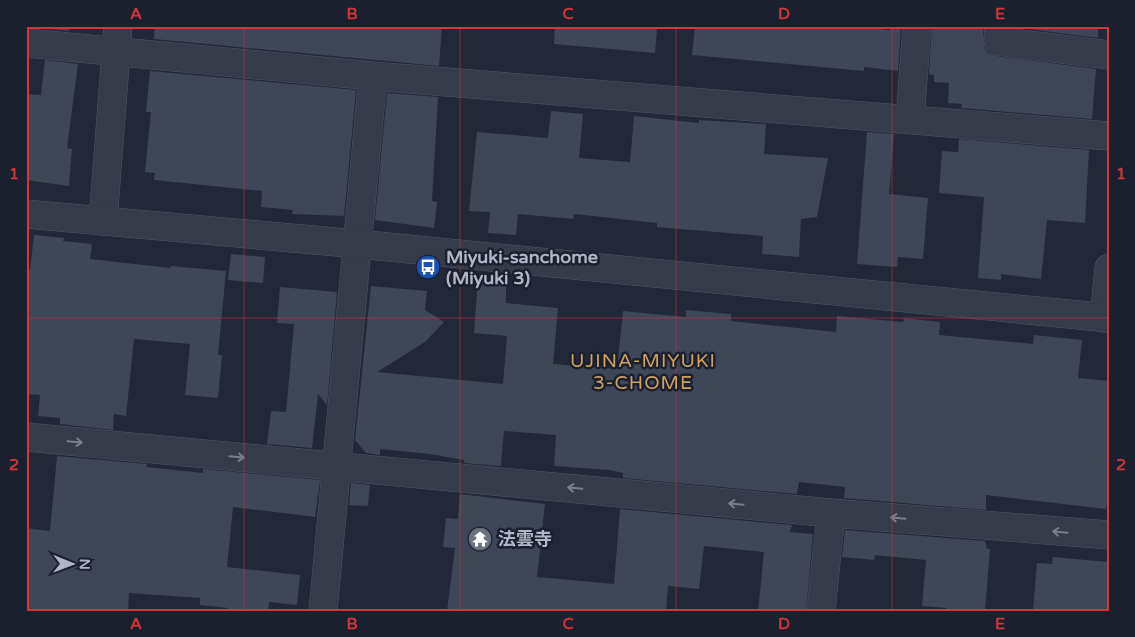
<svg xmlns="http://www.w3.org/2000/svg" width="1135" height="637" font-family="'Varela Round','Noto Sans JP',sans-serif">
	<style>
		.building { fill: #3e4658 }
		.lines { fill: none; stroke-linecap: round; stroke-linejoin: round }
		.minor-casing { stroke: #515564; stroke-width: 29 }
		.tertiary-casing { stroke: #515564; stroke-width: 29 }
		.minor { stroke: #363b49; stroke-width: 28 }
		.tertiary { stroke: #363b49; stroke-width: 28 }
		.oneway { stroke: #7a7e8d }
		.grid { fill: none; stroke: #d23638; stroke-width: 1; stroke-opacity: 0.55 }
		.labels { text-anchor: middle; dominant-baseline: central; stroke-width: 5; stroke-linejoin: round; paint-order: stroke }
		.poi-label { font-size: 18px; font-weight: bold; fill: #b1b5c5; stroke: #1b202e; text-anchor: start }
		.neighbourhood-label { font-size: 19px; letter-spacing: 1px; fill: #cfa262; stroke: #1b202e }
		.neatline { fill: none; stroke: #d23638; stroke-width: 2 }
		.grid-label { font-size: 16px; text-anchor: middle; font-weight: bold; fill: #d23638 }
	</style>
	<rect width="100%" height="100%" fill="#222838"/>
	<path class="building" d="M48,26h21v5l-21,-2z
		M155,26h287l-3,40 -285,-27z
		M555,26h69l33,3 -2,24 -101,-9z
		M695,26h158l37,4v-4h11l-3,45 -34,-4v4l-172,-16z
		M932,26h51l1,21 4,6 8,3 100,13 -4,50 -131,-11 1,-4 -14,-1 1,-20 -15,-1v-7l-5,-1z
		M1014,26h84v12l-83,-11z
		M45,60l33,4 -11,84 5,1 -3,37 -43,-6v-86l15,1z
		M150,71l206,19 -12,126 -52,-2 1,-4 -32,-3 1,-16 -108,-11 1,-7 -10,-1 6,-60h-5z
		M387,93l51,4 -6,104 5,1 -3,26 -59,-8z
		M551,111l32,3 -4,44 51,4 4,-46 65,7v-3l67,4 -2,30 64,4 -11,59 -16,2 -2,38 -37,-3 1,-18 -106,-9v-4l-83,-9 -1,5 -55,-5 -2,21 -28,-2 2,-21 -21,-1 8,-79 71,6z
		M867,132l27,2 -5,60 39,4 -5,61 -25,-2 -1,10 -40,-3z
		M959,139l130,11 -4,73 -38,-3 -6,59 -40,-5v6l-23,-2 6,-81 -45,-4 3,-42 16,1z
		M34,235l30,3 -1,3 29,3 -2,15 81,9v-2l55,5 -8,84h4l-4,43 -33,-3 5,-51 -56,-5 -8,77 -12,-2 -1,16 -53,-6v-6l-22,-2 2,-21 -14,-1v-125l4,1z
		M231,254l34,3 -2,26 -35,-3z
		M478,278l28,3v22l52,5 -5,56 64,5 6,-58 63,6v-7l45,4v7l105,11 1,-16 66,6 1,-4 36,4 -1,13 94,9 1,-9 48,5 -4,38 31,3v111l-3,17 -120,-14v15l-142,-12 1,-11 -46,-5 -2,12 -174,-16v-5l-13,-3 -56,-4 2,-31 -52,-4 -3,35 -37,-3v-3l-34,-6 -50,-5v6l-14,-2 -11,-13 16,-154 56,5 -2,19 19,12 -19,20 -48,30 126,12 4,-48 -33,-3z
		M280,287l57,5 -10,113 -9,-11 -6,54 -45,-4 4,-33 15,1 8,-88 -17,-1z
		M57,456l90,8 -1,3 57,6v-4l117,11 -5,37 -82,-10 -6,60 73,8 -3,30 -28,-3 -1,9h-40v-3l-28,-3v-7l-71,-5 -1,18h-102v-83l24,3z
		M351,483l19,2 -2,21 -19,-1z
		M460,494l85,10 -8,73 77,7 6,-75 172,16 -2,7 23,2 -7,77h-48l6,-59 -60,-6 -5,43 -31,-3 -2,25h-219l8,-63 -12,-1 3,-29 12,1z
		M845,530l140,11 2,8h3l-5,62h-39v-3l-24,-2 4,-46 -51,-5 -1,5 -32,-3z
		M1053,557l56,5v49h-76l4,-48 15,1z"/>
	<g class="lines">
		<g class="minor-casing">
			<path id="minor" d="M999,26l-1,15 111,14
				M26,43l347,33 736,60
				M910,119l7,-93
				M103,221l15,-195
				M1104,318l5,-50
				M26,437l805,76 278,22
				M323,611l50,-535
				M821,611l10,-98"/>
		</g>
		<g class="tertiary-casing">
			<path id="tertiary" d="M26,214l332,30 751,74"/>
		</g>
		<use href="#minor" class="minor"/>
		<use href="#tertiary" class="tertiary"/>
	</g>
	<defs><path id="oneway-shaft" d="M-6 0H5M1.5-3L5.5 0L1.5 3" fill="none" stroke-width="1.6" stroke-linecap="round" stroke-linejoin="round" transform="scale(1.25)"/></defs>
	<g class="oneway">
		<use href="#oneway-shaft" transform="translate(75 442) rotate(5)"/>
		<use href="#oneway-shaft" transform="translate(237 457) rotate(5)"/>
		<use href="#oneway-shaft" transform="translate(575 488) rotate(-175)"/>
		<use href="#oneway-shaft" transform="translate(736 504) rotate(-175)"/>
		<use href="#oneway-shaft" transform="translate(898 518) rotate(-175)"/>
		<use href="#oneway-shaft" transform="translate(1060 532) rotate(-175)"/>
	</g>
	<path class="grid" d="M244,26v585M460,26v585M676,26v585M892,26v585M26,318h1083"/>
	<defs>
		<g id="bus-disc" transform="scale(1.25)"><circle r="9.5" fill="#1a4fb4" stroke="#1b202e"/><path d="M-5-6H5V4H4V6H2V4H-2V6H-4V4H-5ZM-3.5-4V0h7V-4ZM-3.5 1.2v1.5H-2V1.2ZM2 1.2v1.5H3.5V1.2Z" fill="#fff"/></g>
		<g id="temple-disc" transform="scale(1.25)"><circle r="9.5" fill="#6b7280" stroke="#1b202e"/><path d="M0-6L5-2H3V0L6.5 2.5H4V6H1.5V3h-3V6H-4V2.5H-6.5L-3 0V-2H-5Z" fill="#fff"/></g>
	</defs>
	<g fill-rule="evenodd">
		<use href="#bus-disc" x="428" y="267"/>
		<use href="#temple-disc" x="480" y="539"/>
	</g>
	<g class="labels">
		<g class="poi-label">
			<text x="446" y="257">Miyuki-sanchome<tspan x="446" dy="21">(Miyuki 3)</tspan></text>
			<text x="498" y="539">法雲寺</text>
		</g>
		<g class="neighbourhood-label">
			<text x="643" y="361">UJINA-MIYUKI<tspan x="643" dy="22">3-CHOME</tspan></text>
		</g>
	</g>
	<rect width="1135" height="637" fill="none" stroke="#1b202e" stroke-width="55"/>
	<g transform="translate(72 564) rotate(91)" stroke="#1b202e" stroke-width="4" paint-order="stroke">
	<path d="M0-4L9 19L0 12L-9 19Z" fill="#b1b5c5"/>
	<text y="-8" font-size="14" font-weight="bold" text-anchor="middle" fill="#b1b5c5">N</text>
	</g>
	<rect x="28" y="28" width="1080" height="582" class="neatline"/>
	<g class="grid-label">
		<text x="136" y="19">A</text>
		<text x="352" y="19">B</text>
		<text x="568" y="19">C</text>
		<text x="784" y="19">D</text>
		<text x="1000" y="19">E</text>
		<text x="14" y="179">1</text>
		<text x="1121" y="179">1</text>
		<text x="14" y="470">2</text>
		<text x="1121" y="470">2</text>
		<text x="136" y="629">A</text>
		<text x="352" y="629">B</text>
		<text x="568" y="629">C</text>
		<text x="784" y="629">D</text>
		<text x="1000" y="629">E</text>
	</g>
</svg>
